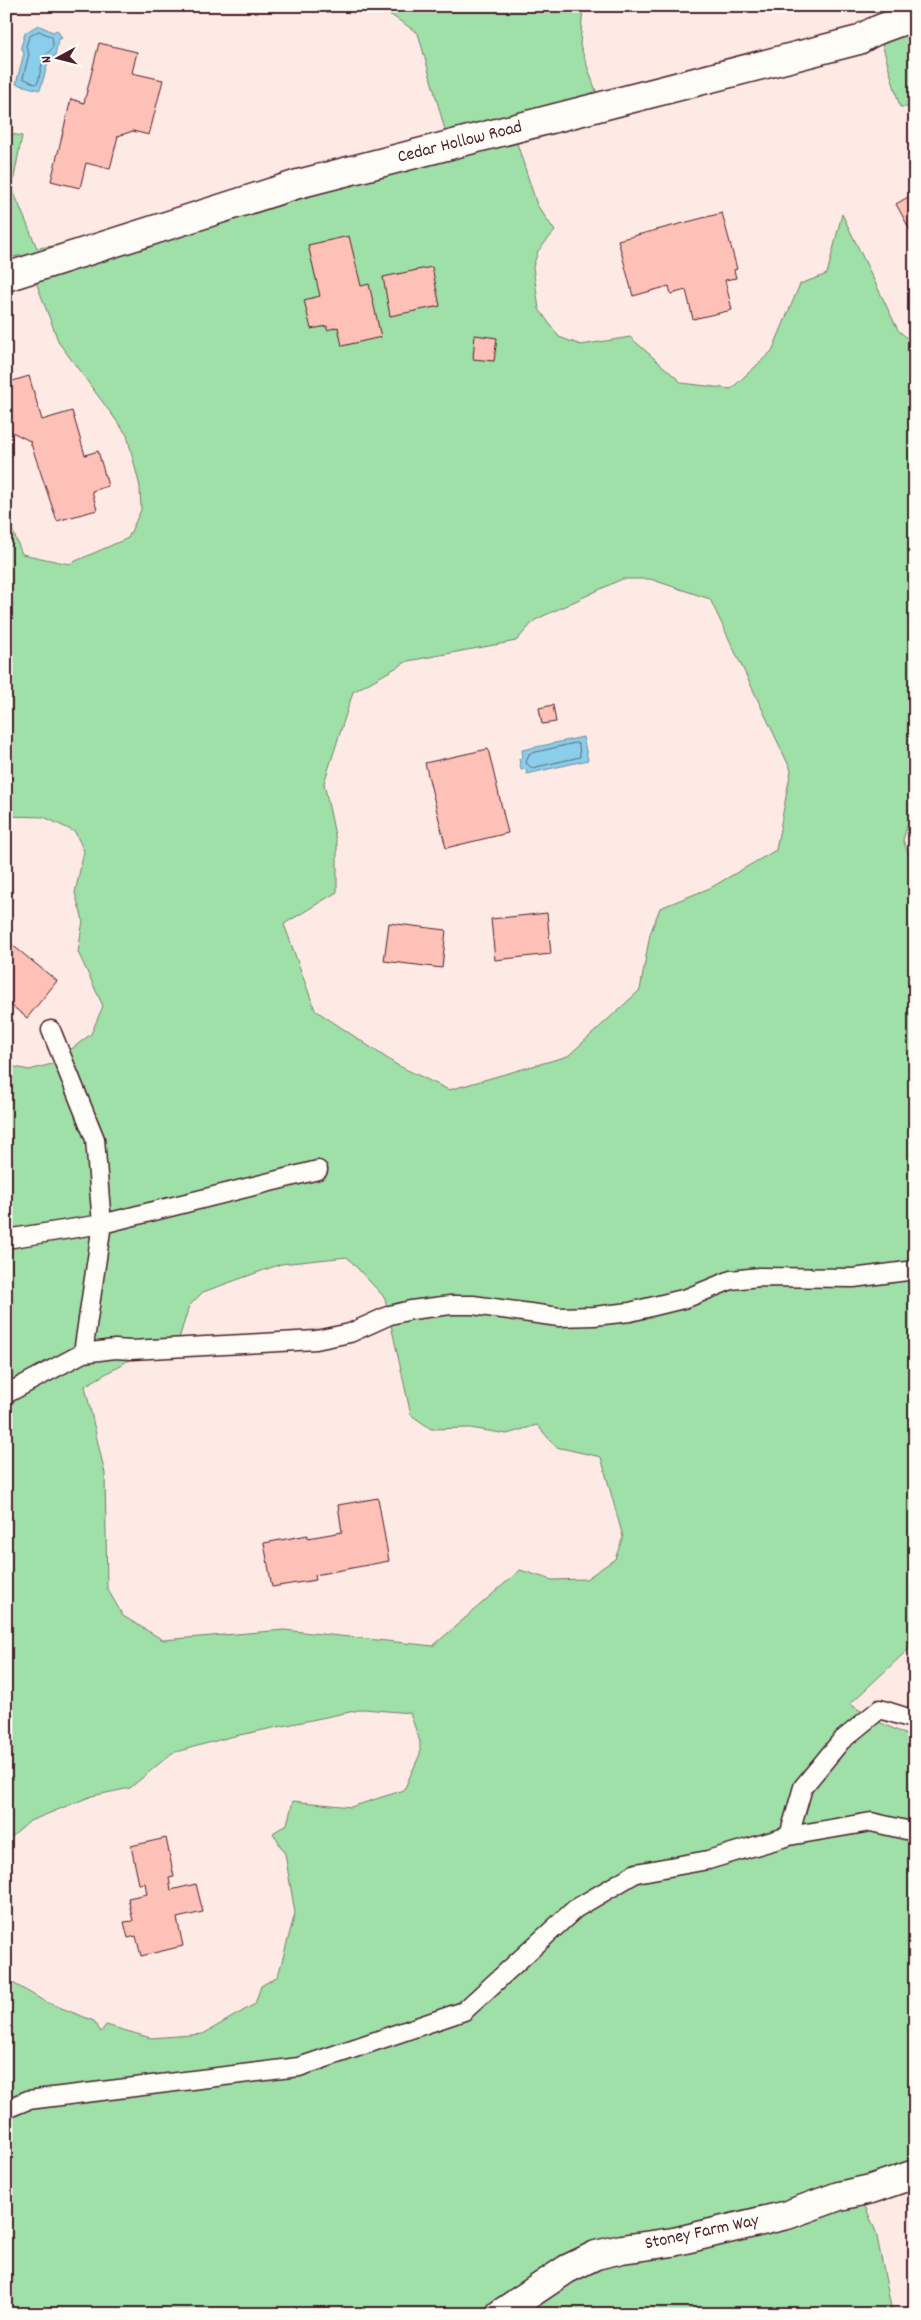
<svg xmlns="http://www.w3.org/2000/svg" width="921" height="2320" font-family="Dekko,sans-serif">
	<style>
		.green { fill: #9fdfa8; stroke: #747f6a; fill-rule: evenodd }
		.water { fill: #89ceea; stroke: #70889e }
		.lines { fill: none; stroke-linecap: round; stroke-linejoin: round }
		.shore { stroke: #636577; stroke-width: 1 }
		.building { fill: #fdc1b8; stroke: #4a1f2b }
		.service-casing { stroke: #4a1f2b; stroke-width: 21 }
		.minor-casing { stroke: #4a1f2b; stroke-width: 31 }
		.service { stroke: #fdfcf7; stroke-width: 18 }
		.minor { stroke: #fdfcf7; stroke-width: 28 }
		.labels { text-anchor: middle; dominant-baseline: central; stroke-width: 4.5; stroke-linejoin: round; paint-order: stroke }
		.street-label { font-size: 18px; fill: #4a1f2b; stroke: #fdfcf7 }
	</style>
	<rect width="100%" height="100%" fill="#fdeae4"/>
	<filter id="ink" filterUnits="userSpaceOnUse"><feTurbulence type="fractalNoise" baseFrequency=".02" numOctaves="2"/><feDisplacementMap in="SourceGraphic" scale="10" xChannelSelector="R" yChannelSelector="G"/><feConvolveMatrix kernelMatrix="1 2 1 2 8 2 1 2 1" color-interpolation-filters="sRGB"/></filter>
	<g filter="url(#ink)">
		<path class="green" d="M348,6h235l-3,39 18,52 -85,34 24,74 18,26 -17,20 -5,16 6,42 20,28 22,8 49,-8 52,46 49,6 41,-38 28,-67 27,-10 15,-60 56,116 17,15v454l-12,41 12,31v772l-65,61 25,16 40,19v433l-55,22 16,38 15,75 4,7h-889v-335l38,22 50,20 7,11 5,-7 45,13 52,-4 52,-30 6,-18 17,-10 17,-63 -10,-59 -12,-21 14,-9 6,-23 58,6 53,-17 16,-36v-12l-10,-29 -46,-4 -134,28 -58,16 -42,35 -38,8 -62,25 -24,21v-777l23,5 23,-6 39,-30 12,-28 -25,-54 5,-32 -8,-27 9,-42 -9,-19 -31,-15 -38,-1v-302l16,40 47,10 59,-26 13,-28 -1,-23 -13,-52 -68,-92 -31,-82 -7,-6 -15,4v-126l16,3 -10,52 25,60 16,-2 387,-101 7,-8 -29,-104 -27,-18zM622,579h28l60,20 81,171 -15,80 -66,38 -50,20 -10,26 -10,56 -72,66 -119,34 -52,-25 -82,-55 -31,-86 53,-32v-47l-13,-62 29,-91 55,-31 108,-20 19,-21zM347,1257l38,41 26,117 20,14 39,-1 37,6 30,-9 19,22 45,10 22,80 -8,22 -29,20 -34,1 -32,-10 -87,76 -149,-16 -121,10 -40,-24 -16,-28 -2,-114 -20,-88 56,-33 37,-11 11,-36 14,-14 78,-28z
			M884,6h31v101h-15l-22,-77z"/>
		<path class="water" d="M38,25l15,7 4,-2 5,8 -4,2 -3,16 -6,4 -9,30 -24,-6 8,-31 -3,-6 4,-14z
			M583,737l5,23 -61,14 -1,-5 -5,1 -2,-11 4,-2 -1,-7z"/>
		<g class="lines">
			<path class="shore" d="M39,31l13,6c3,15 -2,11 -8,21 -3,7 -4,17 -6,24l-3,2 -12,-6 6,-24 -3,-8 3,-9z
				M576,743l3,2 1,12 -48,11 -6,-5 3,-9z"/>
		</g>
		<path class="building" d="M99,43l38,9 -5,21 31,7 -14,55 -16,-4 -15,5 -8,33 -24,-6 -6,25 -29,-7 20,-82 13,4z
			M915,193v46l-19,-35z
			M722,213l15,56 -3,1 2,8 -11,2 7,30 -39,9 -7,-29 -15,4 -2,-8 -36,10 -15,-56z
			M349,236l12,50 8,-2 12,53 -39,9 -4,-19 -11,3v-4l-16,3 -7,-29 16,-4 -12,-51z
			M432,267l8,39 -50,10 -7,-39z
			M475,335l22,3 -3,23 -21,-2z
			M29,376l13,44 30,-9 13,44 13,-4 10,35 -16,5 5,19 -40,11 -27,-80 -18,-9 -6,2v-51z
			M553,705l3,17 -14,2 -3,-16z
			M488,749l20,84 -62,15 -21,-85z
			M547,913l4,41 -56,6 -4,-41z
			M389,923l57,7 -4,38 -58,-7z
			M6,940l51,41 -30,37 -16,-13 -3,5 -2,-2z
			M378,1498l11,63 -74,14 1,5 -44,7 -8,-44 44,-8v3l34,-6 -4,-27z
			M166,1838l8,39 -5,1 2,12 25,-6 7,28 -26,6 6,28 -42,10 -5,-20 -8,2 -4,-16 9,-1 -5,-23 19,-4 -2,-11 -6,1 -8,-38z"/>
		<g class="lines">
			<g class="service-casing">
				<path id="service" d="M51,1030l44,109 7,85 -19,129
					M6,1239l96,-15 216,-54
					M6,1394l77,-41 32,-4 16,1 185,-10 34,-7 40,-18 21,-5 40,-5h22l86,12 35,-1 36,-4 57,-14 44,-18 28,-3 94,1 62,-8
					M789,1836l14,-49 38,-46 39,-32 35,11
					M6,2109l22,-9 271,-33 165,-56 111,-102 61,-36 72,-13 81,-24 82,-14 44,10"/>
			</g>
			<g class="minor-casing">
				<path id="minor" d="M6,277l292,-93 561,-144c18,-13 36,-15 56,-24
					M500,2314l67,-45 29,-14 26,-6 51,-7 114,-27 52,-19 32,-7 44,-15"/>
			</g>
			<use href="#service" class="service"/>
			<use href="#minor" class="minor"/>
		</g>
	</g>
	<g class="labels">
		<g class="street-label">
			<text transform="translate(460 143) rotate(-14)">Cedar Hollow Road</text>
			<text transform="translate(702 2233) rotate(-12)">Stoney Farm Way</text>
		</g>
	</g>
	<rect width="921" height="2320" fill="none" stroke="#fdfcf7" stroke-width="25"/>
	<rect x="12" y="12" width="896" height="2295" fill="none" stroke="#4a1f2b" stroke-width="2" filter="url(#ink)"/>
	<g transform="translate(58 58) rotate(263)" stroke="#fdfcf7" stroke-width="4" paint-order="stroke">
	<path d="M0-4L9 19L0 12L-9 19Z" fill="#4a1f2b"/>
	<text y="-8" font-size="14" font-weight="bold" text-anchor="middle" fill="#4a1f2b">N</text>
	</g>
</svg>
